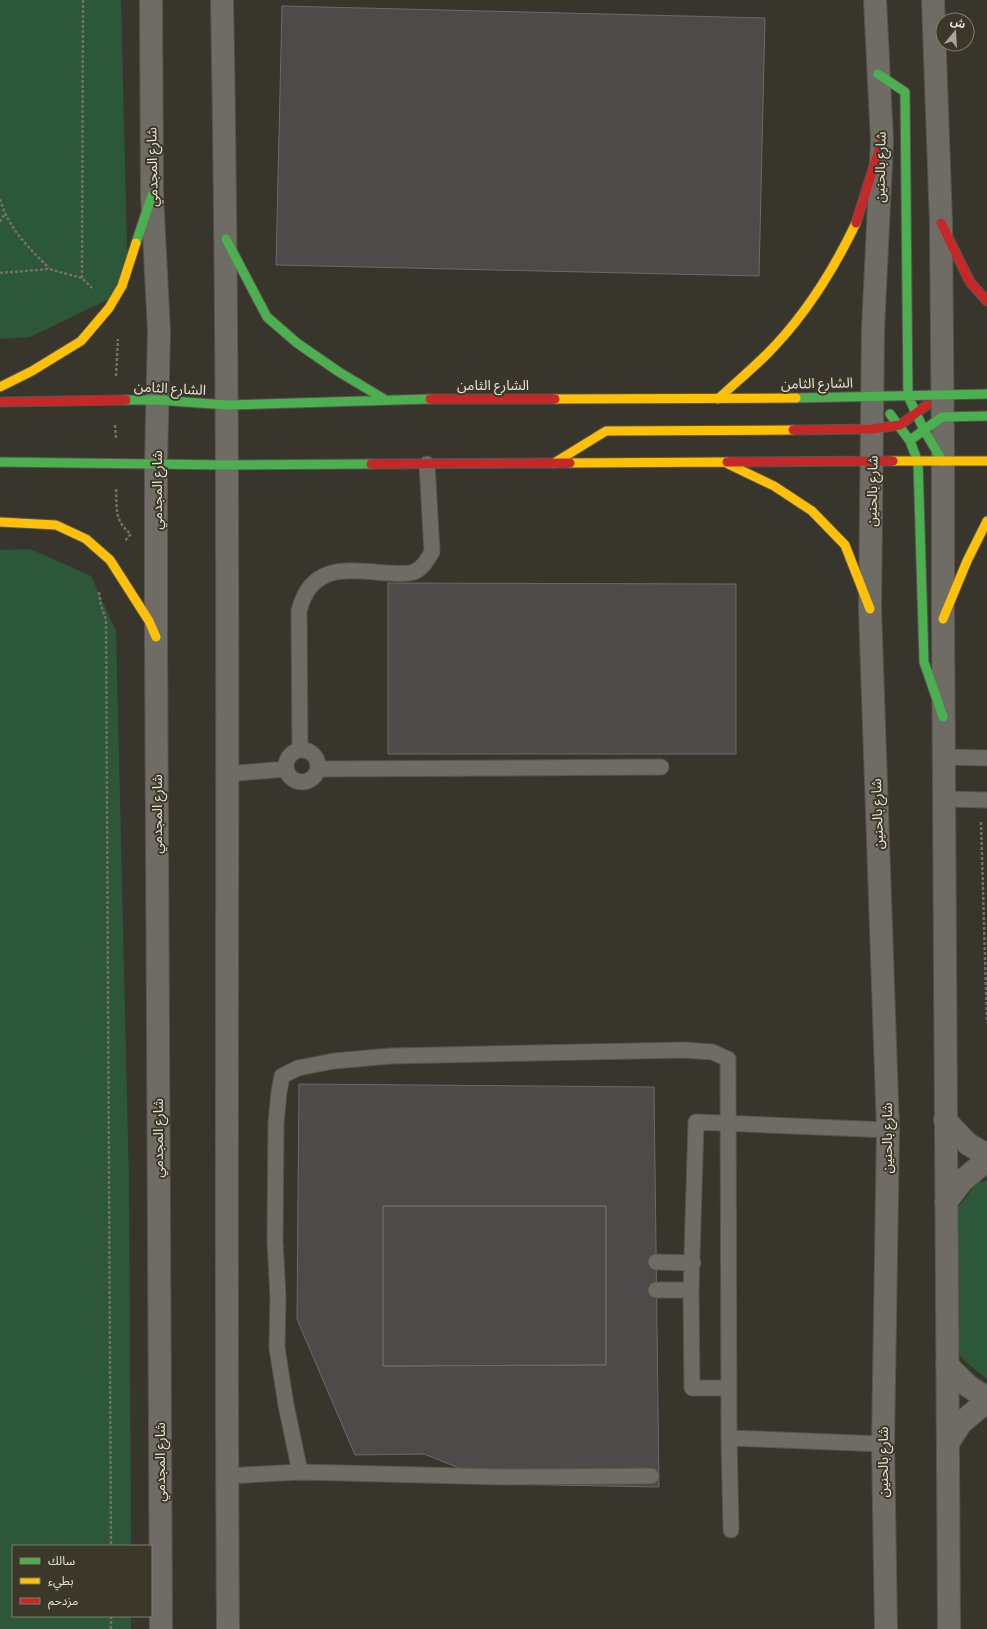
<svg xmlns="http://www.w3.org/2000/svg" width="987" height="1629" font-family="Ubuntu,'Noto Sans Arabic',sans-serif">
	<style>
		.green { fill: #2c5839 }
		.building { fill: #4d4a4a; stroke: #6c6a69; fill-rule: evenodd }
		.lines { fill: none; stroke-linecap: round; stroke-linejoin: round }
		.lane-casing { stroke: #56544d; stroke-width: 17 }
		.street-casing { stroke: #56544d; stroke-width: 24 }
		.fast-casing { stroke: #56544d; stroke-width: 11 }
		.slow-casing { stroke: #56544d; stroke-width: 11 }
		.jam-casing { stroke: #56544d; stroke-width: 11 }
		.path { stroke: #72706a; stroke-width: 2.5; stroke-dasharray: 3 2; stroke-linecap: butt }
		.lane { stroke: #6f6c66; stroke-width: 15 }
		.street { stroke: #6f6c66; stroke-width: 22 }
		.fast { stroke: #4caf50; stroke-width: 9 }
		.slow { stroke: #ffc107; stroke-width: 9 }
		.jam { stroke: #c62828; stroke-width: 9 }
		.labels { text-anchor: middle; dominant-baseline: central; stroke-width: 4; stroke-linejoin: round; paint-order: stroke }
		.street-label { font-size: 14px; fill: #e5e2d9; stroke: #3c3829 }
	</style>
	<rect width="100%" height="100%" fill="#38352d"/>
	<path class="green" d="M0,0h121l7,290 -98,47 -30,2z
		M30,549l61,27 25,55 13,552 2,363h-118v70h118v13h-131v-1079z
		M987,1180v199l-21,-17 -12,-14 1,-137 22,-28z"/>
	<path class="building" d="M282,6l483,12 -6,258 -483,-11z
		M388,583l348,1v170h-348z
		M299,1084l355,3 5,400 -160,-3 -75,-30 -69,1 -58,-136zM383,1206h223v159l-223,1z
		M383,1206h223v159l-223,1z"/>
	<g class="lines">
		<g class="lane-casing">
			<path id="lane" d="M300,750l-1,-139c12,-48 48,-41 87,-38 9,0 19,2 28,-1 9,-4 13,-12 18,-20l-5,-88
				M286 766a16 16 0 1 1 32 0a16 16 0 1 1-32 0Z
				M944,757l43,1
				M318,769l343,-2
				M226,774l60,-5
				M944,799l43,1
				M656,1262l37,1
				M656,1290h35
				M729,1388h-37l-1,-98 5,-168 192,8
				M729,1438l154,6
				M300,1472l204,5 147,-1
				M226,1476l74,-4 -14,-67 -9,-57 1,-51 -3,-56 1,-118 3,-31 3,-16 16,-8 36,-7 57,-5 294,-6 27,2 16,7 1,379 2,92"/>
		</g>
		<g class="street-casing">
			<path id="street" d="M151,0l1,195 7,136 -3,133v173l5,992
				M222,0c10,543 2,1086 6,1629
				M875,0l7,141 -9,189 -3,279 18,521 -5,314 3,185
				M933,0l8,223 2,239v157l6,1010
				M945,1120l23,24 19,11
				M946,1202l16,-21 25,-21
				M947,1365l21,21 19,12
				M948,1443l13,-20 26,-22"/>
		</g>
		<g class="fast-casing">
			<path id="fast" d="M878,74l27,18 3,304 16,34 19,32
				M226,239l41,78 30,26 42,29 45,27
				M136,243l16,-48
				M796,398l191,-4
				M126,400h32l69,5 203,-6
				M890,414l20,27 8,21 6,200 19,55
				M913,438l29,-21 45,-1
				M0,462l228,3 143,-1"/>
		</g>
		<g class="slow-casing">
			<path id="slow" d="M0,387l32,-16 49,-30 28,-33 13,-22 14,-43
				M555,399l241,-1
				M718,399c16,-15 34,-30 49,-45 38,-38 66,-83 89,-131
				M893,461h94
				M554,463l52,-32 187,-1
				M570,463l157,-1
				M728,464l46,22 38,25 33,34 25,64
				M0,522l56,3 30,14 24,21 39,61 7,16
				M943,619l24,-58 20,-40"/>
		</g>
		<g class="jam-casing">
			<path id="jam" d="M856,223l26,-82
				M941,223l29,59 17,19
				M430,399h125
				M0,402l126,-2
				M793,430l79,-1 28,-4 27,-20
				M727,462l166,-1
				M371,464l199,-1"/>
		</g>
		<path class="path" d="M0,199c8,29 28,48 49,69
			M0,222l4,-7
			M0,273l49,-4 33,9 10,10
			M82,278l1,-278
			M116,376l2,-37
			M115,425l1,13
			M116,489c1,19 -2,32 15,45l-6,7
			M99,592l2,14 5,13 5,927
			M981,822l6,201
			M111,1616v13"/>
		<use href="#lane" class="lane"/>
		<use href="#street" class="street"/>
		<use href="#fast" class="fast"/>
		<use href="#slow" class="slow"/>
		<use href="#jam" class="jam"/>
	</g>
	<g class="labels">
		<g class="street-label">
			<text transform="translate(152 167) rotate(-91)">شارع المجدمي</text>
			<text transform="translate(880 167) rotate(-89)">شارع بالحنين</text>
			<text transform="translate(817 383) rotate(-1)">الشارع الثامن</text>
			<text x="493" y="385">الشارع الثامن</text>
			<text transform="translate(170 388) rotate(3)">الشارع الثامن</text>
			<text transform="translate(157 490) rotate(-90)">شارع المجدمي</text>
			<text transform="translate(872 491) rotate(-89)">شارع بالحنين</text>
			<text transform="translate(157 814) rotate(-90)">شارع المجدمي</text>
			<text transform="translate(877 814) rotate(-92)">شارع بالحنين</text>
			<text transform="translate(158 1138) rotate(-90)">شارع المجدمي</text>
			<text transform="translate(887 1138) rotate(-90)">شارع بالحنين</text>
			<text transform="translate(160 1462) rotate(-90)">شارع المجدمي</text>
			<text transform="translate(883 1462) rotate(-90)">شارع بالحنين</text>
		</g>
	</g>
	<rect x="12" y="1545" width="140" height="72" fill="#3c3829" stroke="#807c6f"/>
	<rect x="20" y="1558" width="20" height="6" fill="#4caf50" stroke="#807c6f"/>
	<text x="48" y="1565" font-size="12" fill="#e5e2d9">سالك</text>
	<rect x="20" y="1578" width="20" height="6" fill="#ffc107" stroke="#807c6f"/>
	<text x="48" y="1585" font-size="12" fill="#e5e2d9">بطيء</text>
	<rect x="20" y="1598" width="20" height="6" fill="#c62828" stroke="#807c6f"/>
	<text x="48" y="1605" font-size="12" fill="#e5e2d9">مزدحم</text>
	<g transform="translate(955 32) rotate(18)"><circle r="19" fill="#3c3829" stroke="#807c6f"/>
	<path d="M0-3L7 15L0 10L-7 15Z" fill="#a8a59d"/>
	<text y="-6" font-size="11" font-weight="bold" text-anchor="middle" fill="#e5e2d9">ش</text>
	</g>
</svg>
